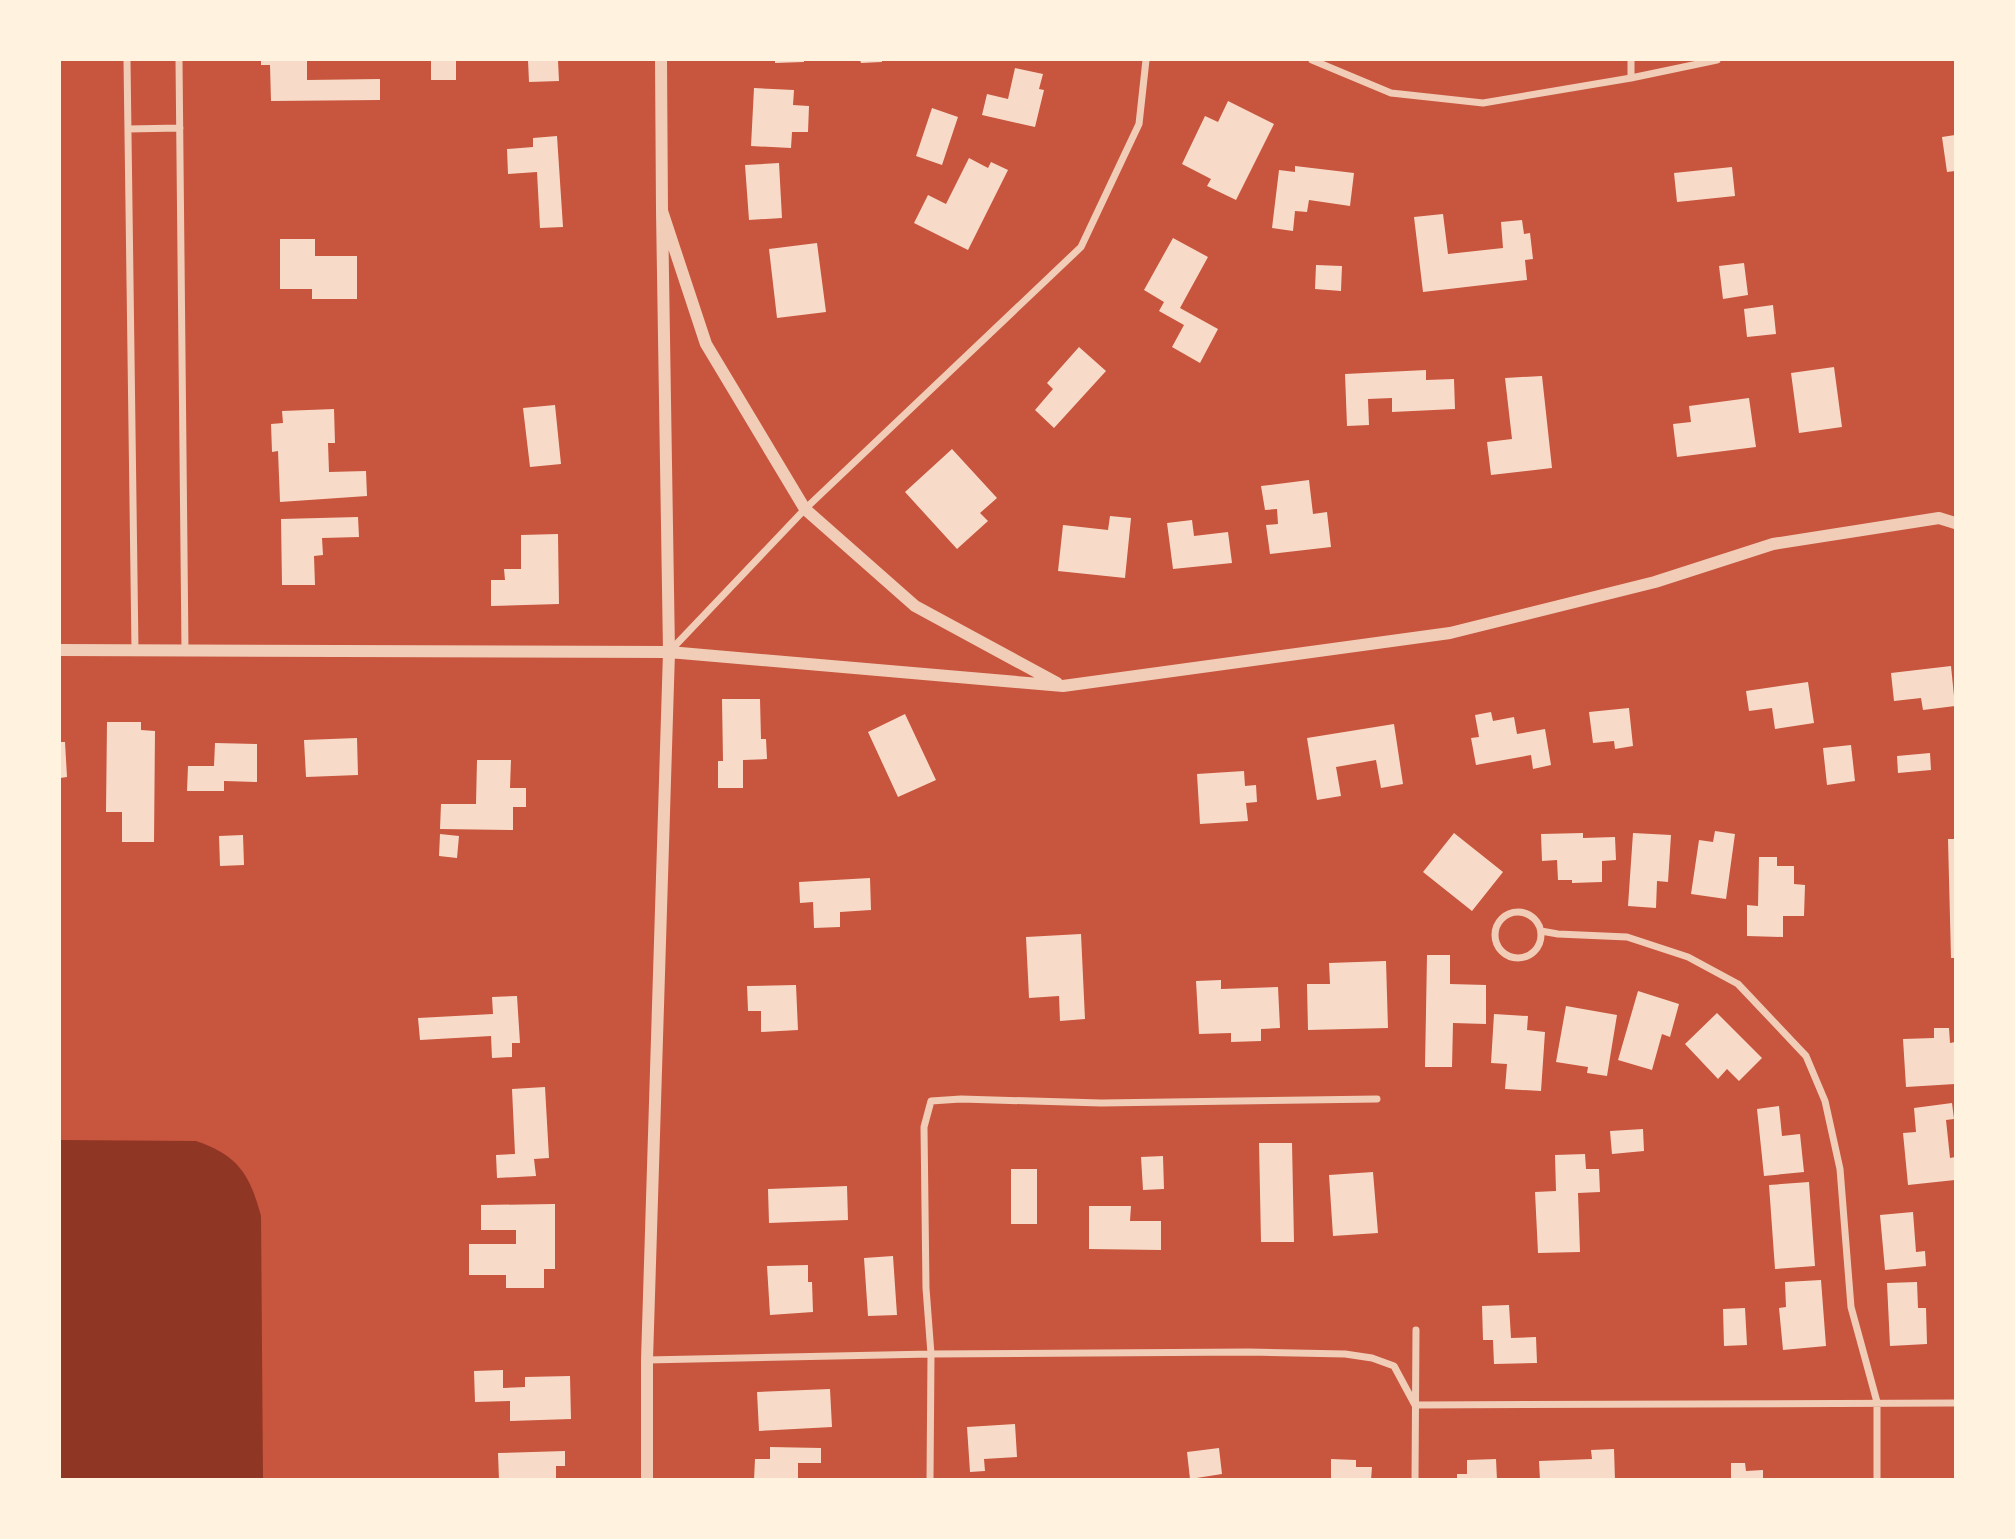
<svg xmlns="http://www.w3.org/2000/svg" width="2015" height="1539" font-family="Helvetica,sans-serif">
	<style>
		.water { fill: #8f3625 }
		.building { fill: #f7dbc8 }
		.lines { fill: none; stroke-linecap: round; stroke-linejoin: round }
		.minor { stroke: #f1ccb7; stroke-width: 7 }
		.tertiary { stroke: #f1ccb7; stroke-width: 12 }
	</style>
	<rect width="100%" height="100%" fill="#c8553d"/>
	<path class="water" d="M60,1140l136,1c42,14 54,34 65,75l2,263h-203z"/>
	<path class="building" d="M261,60h46v20l73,-1v21l-109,1 -1,-36h-9z
		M431,60h25v20h-25z
		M528,60h30l1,21 -30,1z
		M775,60h29v2l-29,1z
		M860,60h22v2l-21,1z
		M1015,68l28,6 -4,15 5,1 -9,37 -53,-12 5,-21 21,5z
		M754,88l40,2 -1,15 16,1 -1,26h-16l-1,16 -40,-2z
		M1228,101l46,23 -38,76 -29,-14 4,-7 -29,-15 23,-48 13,6z
		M932,108l26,9 -16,48 -26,-9z
		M1955,135v36l-8,1 -5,-35z
		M557,136l6,91 -23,1 -3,-56 -29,2 -1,-25 26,-2v-9z
		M969,158l19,10 3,-6 17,8 -40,80 -54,-27 14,-28 18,9z
		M779,163l3,55 -33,2 -4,-55z
		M1295,166l59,7 -4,33 -41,-6 -2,12 -12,-1 -2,20 -21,-3 7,-58 16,2z
		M1732,167l3,29 -58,6 -3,-29z
		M1443,214l5,40 55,-6 -2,-26 21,-2 2,14 6,-1 3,26 -8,1 2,20 -104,12 -9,-75z
		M1173,238l35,19 -28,51 38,21 -18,34 -28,-16 12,-22 -25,-14 5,-9 -20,-12z
		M280,239h35v17h42v43h-45v-10h-32z
		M817,243l9,69 -49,6 -8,-69z
		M1744,263l4,32 -25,4 -4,-33z
		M1316,265l26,1 -1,25 -26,-2z
		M1773,305l3,29 -29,3 -3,-28z
		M1079,347l27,24 -52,57 -19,-18 18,-21 -6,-6z
		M1834,367l8,60 -43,6 -8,-60z
		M1426,370v10l28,-1 1,30 -63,3v-14l-24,1 1,26 -22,1 -2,-52z
		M1542,376l10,92 -61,7 -4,-33 25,-3 -7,-61z
		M1749,398l7,49 -79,10 -4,-33 18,-2 -2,-16z
		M555,405l6,59 -31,3 -7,-59z
		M334,409l1,34h-7l1,29 37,-1 1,25 -87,6 -2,-51 -6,1 -1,-28 12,-1 -1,-12z
		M952,449l45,49 -17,15 8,8 -31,28 -52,-57z
		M1309,480l4,34 14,-2 4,35 -61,7 -4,-29 12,-1 -1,-15 -12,1 -4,-24z
		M1110,516l21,2 -6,60 -67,-7 5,-46 45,5z
		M358,517l1,20 -37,1 1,17 -9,1 1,29h-33l-1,-66z
		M1192,520l2,16 34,-4 4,31 -59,6 -6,-46z
		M558,534l1,70 -68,2v-26h14l-1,-11h17v-34z
		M1951,666l4,40 -32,4 -2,-12 -27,3 -3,-28z
		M1808,682l6,41 -39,6 -3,-21 -23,3 -3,-20z
		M722,699h38l1,40h5l1,20 -24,1v28h-25v-27h5z
		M1629,708l4,38 -18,3 -1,-8 -21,2 -4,-31z
		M1491,712l2,9 21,-4 3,17 28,-5 6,36 -18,4 -2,-14 -55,10 -5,-27 8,-1 -4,-22z
		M905,714l31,66 -38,17 -30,-65z
		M107,722h34v8l14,1 -1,111h-32v-30h-16z
		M1394,724l9,60 -22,4 -5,-28 -40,7 5,29 -24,4 -10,-62z
		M357,738l1,37 -52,2 -2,-37z
		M60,742h5l2,35 -7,1z
		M215,743l42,1v38l-33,-1v10h-37l1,-25h26z
		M1851,745l4,36 -28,4 -4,-37z
		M1930,753l1,17 -33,3 -1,-17z
		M477,760h34l-1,28h16v19h-13v23l-73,-1 1,-25h35z
		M1244,771l1,15 11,-1 1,17 -11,1 2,18 -48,3 -3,-50z
		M1715,831l20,3 -9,65 -35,-5 8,-54 14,2z
		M1454,833l49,39 -31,39 -49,-39z
		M1583,833v5l32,-1 1,23 -14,1v21l-30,1v-3h-14l-1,-20 -15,1 -1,-27z
		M1633,833l38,2 -3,47 -11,-1 -1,27 -28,-2z
		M440,834l19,2 -2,22 -18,-2z
		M243,835l1,30 -24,1 -1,-30z
		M1948,839h7v119h-4z
		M1759,857h18v9h17v18l11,1 -1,31h-21v21l-36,-1v-31l11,1z
		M870,878l1,32 -31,2v15l-26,1 -1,-26 -13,1 -1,-21z
		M1081,934l4,85 -25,2 -1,-25 -30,2 -3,-61z
		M1427,955h23v29l36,1v39l-33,-1 -1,44h-27z
		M1386,961l2,67 -80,2 -1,-46h23l-1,-21z
		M1221,980v9l57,-2 2,41 -19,1v12l-30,1v-9l-32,1 -3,-53z
		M796,985l2,45 -37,2v-21h-13l-1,-25z
		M1638,991l41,13 -9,33 -8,-3 -10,36 -34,-10z
		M517,996l3,47h-8v14l-20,1 -1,-22 -71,4 -2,-22 75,-4 -1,-17z
		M1566,1006l51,9 -10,61 -20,-3 1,-6 -32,-5z
		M1717,1013l45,45 -23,23 -12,-12 -9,10 -33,-35z
		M1494,1014l34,2 -1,14 18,2 -4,59 -36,-2 2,-25 -16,-1z
		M1934,1028h15l1,15 5,-1v42l-49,3 -3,-48 31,-1z
		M545,1087l4,71 -15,1 2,17 -39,2 -1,-23 19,-1 -3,-65z
		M1952,1103l2,16 -8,1 4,38 5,-1v23l-47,5 -5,-52 13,-1 -2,-24z
		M1779,1106l3,30 18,-2 4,38 -40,4 -7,-67z
		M1643,1129l1,22 -32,3 -2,-23z
		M1259,1143h33l2,99h-33z
		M1585,1154l1,15h13l1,23 -22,1 2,59 -42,1 -3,-61 21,-1 -1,-36z
		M1163,1156l1,33 -21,1 -2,-33z
		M1011,1169h26v55h-26z
		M1373,1172l5,61 -45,3 -4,-61z
		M1809,1182l6,84 -40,3 -6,-84z
		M847,1186l1,34 -79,3 -1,-34z
		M555,1204v65h-11v19h-38v-13h-37v-31h47v-14h-35v-25z
		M1089,1206h42l-1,15h31v29l-72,-1z
		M1913,1212l3,40 9,-1 1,15 -41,4 -5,-55z
		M893,1256l4,59 -29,1 -4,-58z
		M808,1265v17h4l1,30 -43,3 -3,-49z
		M1821,1280l5,66 -43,4 -4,-42 7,-1 -1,-25z
		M1917,1282l1,26h8l1,36 -37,2 -3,-63z
		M1509,1305l2,33 25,-1 1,26 -43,1 -1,-24h-10l-1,-34z
		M1745,1308l2,37 -23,1 -1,-37z
		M503,1370v18l22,-1v-10l45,-1 1,43 -61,2v-20l-35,1 -1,-31z
		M830,1389l2,38 -73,4 -2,-39z
		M1015,1424l2,33 -33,2 1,12 -15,1 -3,-45z
		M770,1447l51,1v15h-23v17h-44l1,-21h15z
		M1219,1448l3,26 -32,5 -3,-27z
		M1614,1449l1,31h-75l-1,-19 53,-2 -1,-9z
		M565,1451v15h-9v14h-57l-1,-27z
		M1331,1459l25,1v7h16l-1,13h-40z
		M1496,1459l1,21h-40v-6h10v-14z
		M1731,1463h14l1,8 17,-1v10h-32z"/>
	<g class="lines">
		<path class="minor" d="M127,60l8,590
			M179,60l6,590
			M1312,60l79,33 92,10 148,-25 86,-18
			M1631,60v18
			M128,129l52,-1
			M669,652l136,-143 276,-262 58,-123 7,-64
			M1495 935a23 23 0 1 1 46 0a23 23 0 1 1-46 0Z
			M1541,931l17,3 69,3 61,20 50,27 68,72 19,45 15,68 11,138 26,95v78
			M647,1360l284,-6 318,-2 96,2 27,4 22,8 21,39 540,-2
			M930,1480l1,-126 -5,-66 -2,-161 7,-26 30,-2 140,4 276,-4
			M1415,1480l1,-150"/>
		<path class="tertiary" d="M661,60l1,151 44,133 99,165 110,97 142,77
			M60,650l609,2 394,34 387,-53 205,-51 118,-38 166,-26 16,5
			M647,1480v-120l22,-708 -7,-441"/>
	</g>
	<rect width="2015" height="1539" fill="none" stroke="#fff3e0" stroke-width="122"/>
</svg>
